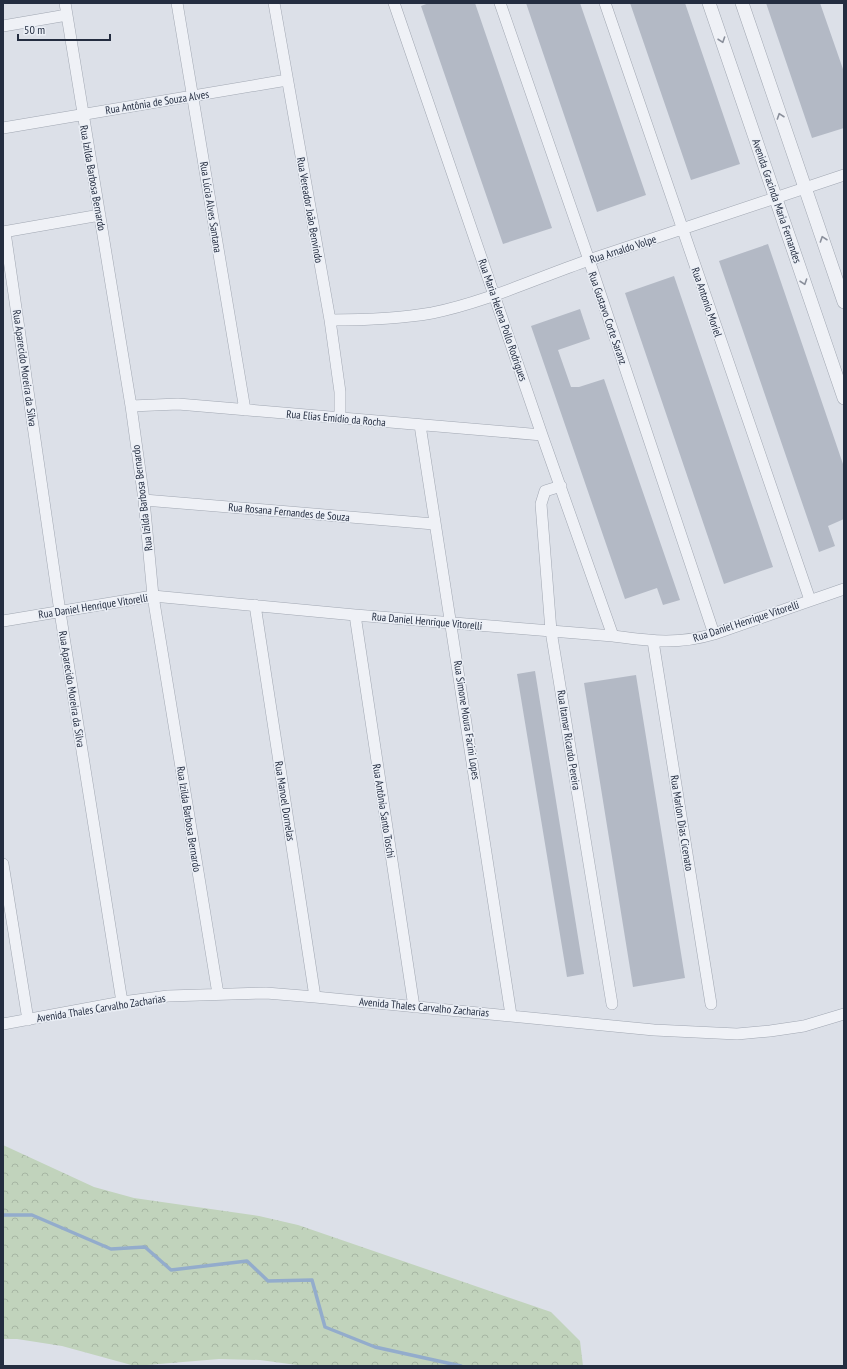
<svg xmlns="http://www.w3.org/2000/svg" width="847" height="1369" font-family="'PT Sans Narrow',sans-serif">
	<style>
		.forest { fill: url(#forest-crowns) }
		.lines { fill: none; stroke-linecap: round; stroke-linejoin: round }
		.stream { stroke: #93accc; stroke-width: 3.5 }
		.building { fill: #b3b9c5 }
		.minor-casing { stroke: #a1a7b2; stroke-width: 12 }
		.tertiary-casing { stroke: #a1a7b2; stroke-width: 14 }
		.minor { stroke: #eff1f6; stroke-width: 11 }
		.tertiary { stroke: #eff1f6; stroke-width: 13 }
		.oneway { stroke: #8a8f9b }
		.labels { text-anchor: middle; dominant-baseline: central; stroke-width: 3; stroke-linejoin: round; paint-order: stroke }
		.street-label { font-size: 11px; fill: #242d40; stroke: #ebeff6 }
	</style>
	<defs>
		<pattern id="forest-crowns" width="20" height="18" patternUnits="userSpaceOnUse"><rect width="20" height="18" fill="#c1d3bc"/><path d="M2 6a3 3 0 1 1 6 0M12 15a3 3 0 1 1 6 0" fill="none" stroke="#a6b5a3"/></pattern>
	</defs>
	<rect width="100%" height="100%" fill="#dce0e8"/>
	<path class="forest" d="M3,1145l91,42 40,11 125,18 39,9 253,87 29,29 3,25h-279l-44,-6 -41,-1 -84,7 -73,-20 -45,-7h-14z"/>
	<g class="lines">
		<path class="stream" d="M3,1215h29l79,34 34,-2 26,23 76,-9 21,20 44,-1 13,47 50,20 86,19"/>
	</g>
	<path class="building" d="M429,3h46l77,225 -49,16 -82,-238z
		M526,3h54l66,192 -49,17z
		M630,3h55l55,161 -49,16z
		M766,3h54l24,69v56l-32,10z
		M768,244l76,223v52l-16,7 7,20 -16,6 -100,-291z
		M674,276l99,291 -49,17 -99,-291z
		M580,309l10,30 -32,11 13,37h8l25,-8 76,221 -17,5 -6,-17 -32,11 -94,-273z
		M535,671l49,303 -17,3 -50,-303z
		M636,675l49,303 -52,9 -49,-304z"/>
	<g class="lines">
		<g class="minor-casing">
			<path id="minor" d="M65,3l66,403 13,94 9,96 65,398
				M177,3l68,407
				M274,3l56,317 10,72v26
				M394,3l148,432 71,201
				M500,3l89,257 125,374
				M605,3l205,597
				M3,26l64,-11
				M3,128l284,-48
				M3,232l97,-17
				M5,232l55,380 62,390
				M330,320c34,0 68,-1 102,-7 54,-11 105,-35 157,-53 85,-29 170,-56 255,-85
				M131,406l47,-2 364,31
				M420,425l91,590
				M561,486l-16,5 -4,13 10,127 61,373
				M144,500l290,24
				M255,605l60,392
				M355,615l59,392
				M3,621l150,-25 202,19 258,21c38,5 64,9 101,-2l130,-45
				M653,641l58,363
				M3,864l25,156
				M3,1024l119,-22 46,-6 98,-3 49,4 339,33 83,4 33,-3 34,-5 40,-12"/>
		</g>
		<g class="tertiary-casing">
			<path id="tertiary" d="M709,3l135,395
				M742,3l102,299"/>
		</g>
		<use href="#minor" class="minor"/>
		<use href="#tertiary" class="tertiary"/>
	</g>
	<defs><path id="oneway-chevron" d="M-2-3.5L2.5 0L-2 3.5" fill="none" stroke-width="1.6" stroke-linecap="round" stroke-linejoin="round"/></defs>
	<g class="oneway">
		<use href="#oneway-chevron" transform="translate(722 40) rotate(71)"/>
		<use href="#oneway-chevron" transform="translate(780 116) rotate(-109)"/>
		<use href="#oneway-chevron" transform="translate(823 239) rotate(-109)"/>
		<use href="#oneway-chevron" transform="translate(804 282) rotate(71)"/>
	</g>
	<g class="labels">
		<g class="street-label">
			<text transform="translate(157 102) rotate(-9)">Rua Antônia de Souza Alves</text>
			<text transform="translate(93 178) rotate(80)">Rua Izilda Barbosa Bernardo</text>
			<text transform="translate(777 201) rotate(71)">Avenida Gracinda Maria Fernandes</text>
			<text transform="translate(211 207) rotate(81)">Rua Lúcia Alves Santana</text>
			<text transform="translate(310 210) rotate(80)">Rua Vereador João Benvindo</text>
			<text transform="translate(623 249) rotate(-18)">Rua Arnaldo Volpe</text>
			<text transform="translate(707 302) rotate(71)">Rua Antonio Moriel</text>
			<text transform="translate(608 318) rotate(71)">Rua Gustavo Corte Saranz</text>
			<text transform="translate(503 320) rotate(71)">Rua Maria Helena Pollo Rodrigues</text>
			<text transform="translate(25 368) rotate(82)">Rua Aparecido Moreira da Silva</text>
			<text transform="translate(336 418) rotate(5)">Rua Elias Emídio da Rocha</text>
			<text transform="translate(142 498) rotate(-97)">Rua Izilda Barbosa Bernardo</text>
			<text transform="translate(289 512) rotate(5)">Rua Rosana Fernandes de Souza</text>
			<text transform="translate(93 606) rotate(-9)">Rua Daniel Henrique Vitorelli</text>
			<text transform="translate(427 621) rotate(5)">Rua Daniel Henrique Vitorelli</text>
			<text transform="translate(746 621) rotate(-18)">Rua Daniel Henrique Vitorelli</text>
			<text transform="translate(72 689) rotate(81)">Rua Aparecido Moreira da Silva</text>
			<text transform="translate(467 720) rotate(81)">Rua Simone Moura Facini Lopes</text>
			<text transform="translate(569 740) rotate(81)">Rua Itamar Ricardo Pereira</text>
			<text transform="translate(285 801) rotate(81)">Rua Manoel Dornelas</text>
			<text transform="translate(384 811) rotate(81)">Rua Antônia Santo Toschi</text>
			<text transform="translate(189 819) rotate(81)">Rua Izilda Barbosa Bernardo</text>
			<text transform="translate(682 823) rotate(81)">Rua Marlon Dias Cicenato</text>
			<text transform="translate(424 1007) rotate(5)">Avenida Thales Carvalho Zacharias</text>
			<text transform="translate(101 1008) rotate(-9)">Avenida Thales Carvalho Zacharias</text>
		</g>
	</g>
	<rect width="847" height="1369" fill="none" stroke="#242d40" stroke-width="8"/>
	<path d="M18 34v6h92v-6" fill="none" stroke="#242d40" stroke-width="2"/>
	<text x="24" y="34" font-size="12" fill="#242d40" stroke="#ebeff6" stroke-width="3" paint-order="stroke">50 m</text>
</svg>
